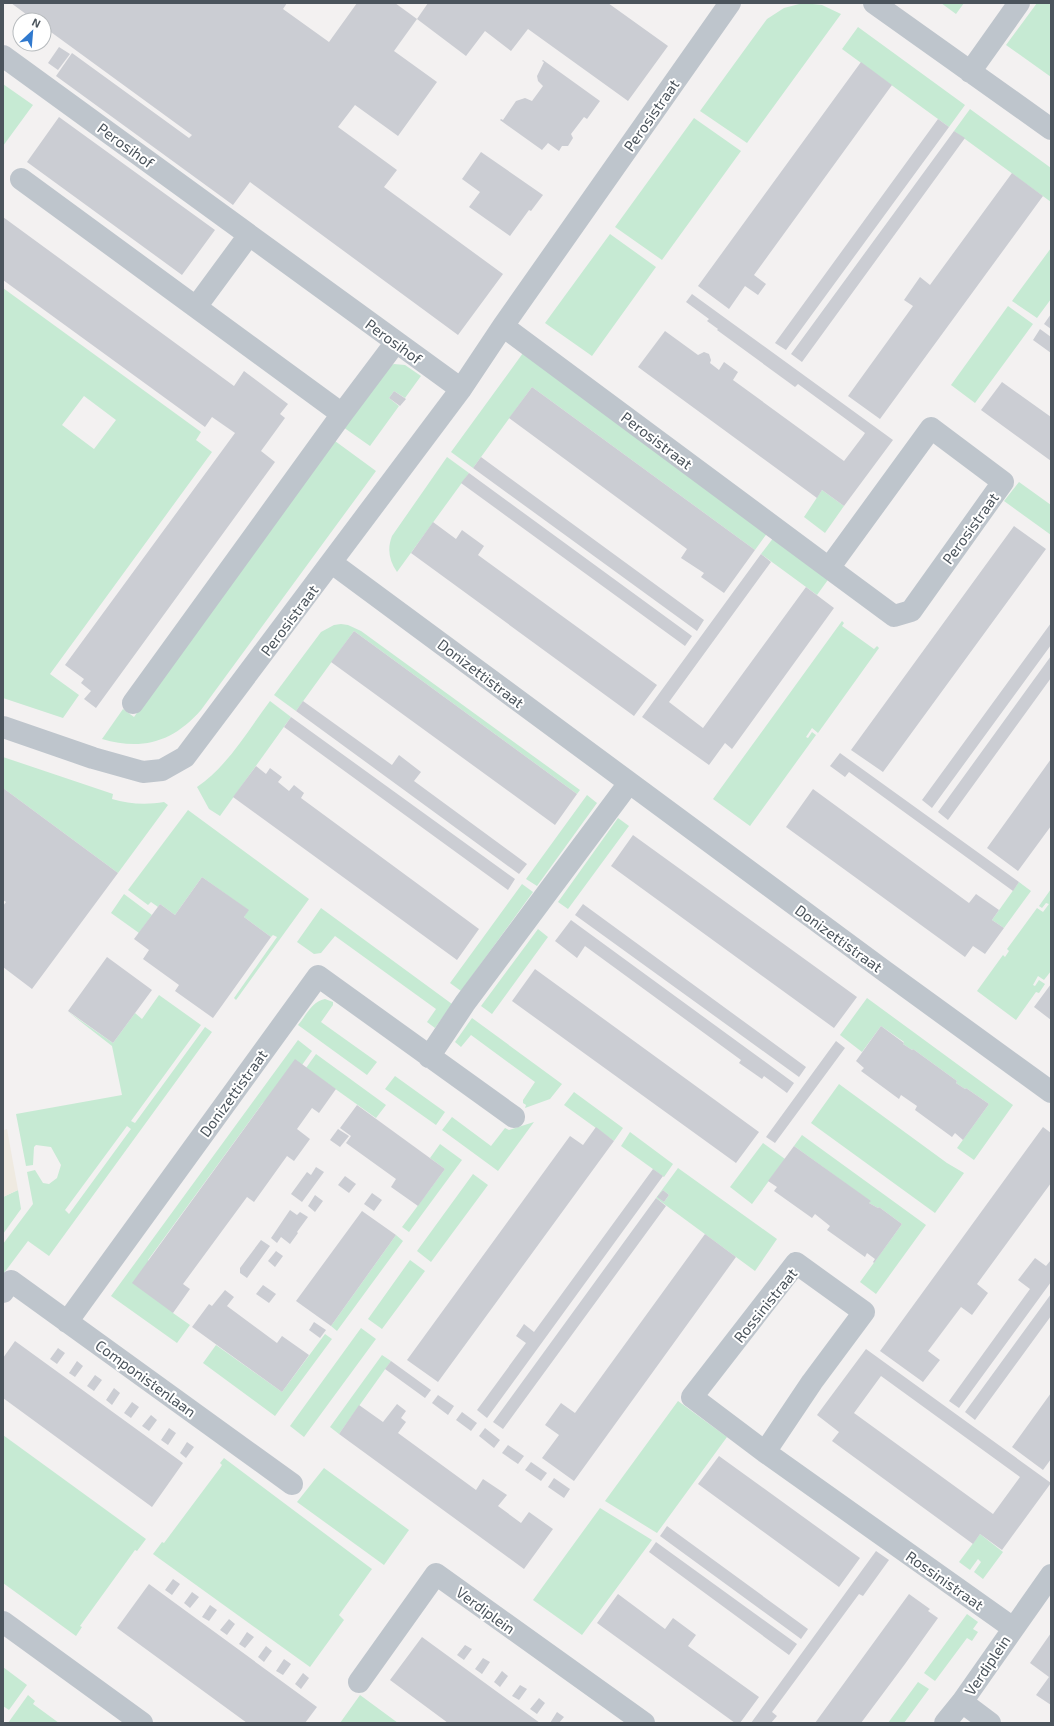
<svg xmlns="http://www.w3.org/2000/svg" width="1054" height="1726" font-family="'Exo 2',sans-serif">
	<style>
		.green { fill: #c6ead3; fill-rule: evenodd }
		.sand { fill: #efeae1 }
		.building { fill: #cbcdd3; fill-rule: evenodd }
		.lines { fill: none; stroke-linecap: round; stroke-linejoin: round }
		.minor { stroke: #bec5cc; stroke-width: 22 }
		.labels { text-anchor: middle; dominant-baseline: central; stroke-width: 4; stroke-linejoin: round; paint-order: stroke }
		.street-label { font-size: 15px; fill: #4b545c; stroke: #fff }
	</style>
	<rect width="100%" height="100%" fill="#f3f1f1"/>
	<path class="green" d="M803,3l19,2 19,9 -94,129 -47,-32 67,-92 17,-11z
		M941,3h23l-8,11z
		M1037,3h14v74l-45,-32z
		M858,27l107,78 -16,22 -107,-78z
		M3,84l30,21 -30,41z
		M970,109l81,59v34l-97,-71z
		M694,118l47,33 -79,109 -47,-33z
		M610,234l46,33 -64,89 -47,-33z
		M1051,248v51l-14,19 -25,-17z
		M3,288l198,144 -5,8 16,12 -162,222 29,21 -16,23 -60,-20zM84,396l32,24 -22,29 -32,-24z
		M1008,306l25,18 -58,79 -24,-18z
		M523,353l245,179 -13,18 -223,-163 -59,81 -22,-16z
		M394,364l11,1 16,11 -16,22 -11,-7 -5,7 10,8 -29,40 -27,-19 45,-60z
		M335,441l41,30 -175,239c-28,32 -59,41 -99,29l21,-30 11,8z
		M447,457l22,16 -72,99c-8,-12 -10,-23 -5,-36z
		M1019,482l32,23v30l-47,-34z
		M822,490l22,16 -19,27 -21,-16z
		M774,537l56,40 -13,18 -56,-41z
		M842,621l2,2 -2,3 32,23 3,-3 2,2 -61,85 -6,-5 -6,9 2,1 4,-6 4,3 -66,91 -37,-27z
		M341,624l7,1 13,6 219,159 -3,4 -223,-163 -58,80 -22,-16 47,-63 13,-7z
		M270,701l21,16 -71,99 -11,-7 -12,-22c31,-21 51,-57 73,-86z
		M3,757l110,37 -1,5c16,5 35,6 52,3l4,3 -50,68 -115,-85z
		M587,795l10,8 -60,83 -11,-7z
		M188,810l121,89 -73,101 -2,-2 43,-61 -4,-2 -2,2 -27,-20 4,-7 -46,-33 -27,38 -15,-11 -2,3 -7,-5 -3,3 -20,-15z
		M618,818l11,8 -61,83 -10,-7z
		M1019,882l12,9 -27,37 -12,-8z
		M522,884l11,8 -72,99 -11,-8z
		M1051,889v82l-7,9 -6,-4 -5,9 2,1 4,-6 6,4 -6,9 -3,-1 -20,28 -39,-29 26,-36 2,2 4,-6 -2,-2 30,-41 6,4 6,-8 -3,-1 -4,5 -3,-2z
		M124,894l28,21 -13,18 -28,-20z
		M321,908l131,96 -17,24 -8,-6 9,-13 -101,-73 -14,17 -7,1 -17,-12z
		M538,929l10,8 -56,77 -11,-8z
		M159,995l42,30 -70,96 4,2 70,-96 7,5 -163,224 -21,-15 -24,32 -1,-1v-28l30,-40 -6,-32 8,-2 8,13 6,1 8,-6 4,-13 -10,-18 -15,-2 -2,2 -1,18 -7,1 -10,-52 106,-19 -10,-49 -45,-35 46,32 22,-30 7,6zM127,1126l4,3 -62,85 -4,-4z
		M867,998l146,107 -39,55 -17,-12 32,-44 -23,-16 -1,1 -9,-6 1,-2 -44,-32 -1,1 -9,-6 1,-2 -23,-16 -19,26 -22,-17z
		M325,999l8,3v3l-12,17 56,40 -10,13 -69,-50c8,-9 14,-24 27,-26z
		M472,1018l90,66 -12,15 -25,9 1,-3 -3,-2v-3l12,-18 -64,-47 -10,12 -6,-5z
		M298,1040l14,11 -10,14 -40,39 -114,156 25,53 17,12 -13,18 -66,-47z
		M316,1054l70,51 -10,13 -70,-50z
		M395,1076l50,36 -9,13 -51,-36z
		M839,1084l108,79 17,10 -29,40 -124,-90z
		M574,1092l49,36 -9,13 -50,-36z
		M452,1117l39,29 14,-18 4,2 25,-8 -36,49 -56,-41z
		M630,1132l43,32 -9,13 -43,-31z
		M802,1135l124,90 -50,69 -16,-12 42,-58 -23,-17 -1,1 -9,-5 1,-2 -76,-55z
		M763,1143l22,16 -33,45 -22,-17z
		M440,1144l22,16 -53,72 -7,-5 43,-58 -15,-11z
		M678,1168l99,71 -22,32 -99,-73zM663,1190l6,5 -5,7 -6,-5z
		M473,1174l15,11 -57,77 -14,-11z
		M18,1190l3,19 -18,25v-37z
		M396,1235l7,6 -66,90 -6,-5z
		M410,1260l15,11 -43,58 -14,-10z
		M361,1328l15,11 -72,98 -14,-11z
		M325,1334l7,5 -57,77 -72,-53 13,-18 66,47z
		M382,1355l9,6 -52,73 -9,-7z
		M678,1401l49,36 -70,96 -52,-32z
		M3,1435l143,104 -9,12 -2,-1 -55,76 2,1 -6,9 -73,-53z
		M224,1458l148,111 -33,46 5,5 -34,47 -157,-113 9,-12 2,1 56,-75 2,-3 -2,-2z
		M324,1468l85,62 -25,35 -87,-63z
		M600,1508l52,32 -70,95 -49,-35z
		M980,1534l23,18 -20,27 -9,-7 7,-10 -3,-3 -8,11 -11,-8z
		M967,1614l11,8 -5,7 5,3 -6,9 -5,-3 -32,43 -11,-8z
		M3,1667l24,18 -18,25 -6,-4z
		M918,1682l11,7 -25,34h-16z
		M28,1695l7,6 -2,3 26,19h-51z
		M360,1695l38,28h-58z"/>
	<path class="sand" d="M3,1123l1,7 3,-1 11,61 -15,7z"/>
	<path class="building" d="M11,3h276l-4,6 46,33 28,-39h38l22,16 -23,32 43,31 -39,54 -43,-31 -17,22 59,43 -13,17 119,87 -45,61 -208,-153 -17,23 -166,-121 -11,-8 16,-23 117,85 3,-3 -148,-108v-7h-10z
		M428,3h180l60,43 -40,55 -100,-72 -17,22 -26,-20 -19,25 -49,-37z
		M59,47l11,7 -12,16 -10,-7z
		M543,60l57,41 -13,18 -3,-2 -13,17 2,4 -5,8h-6l-3,5 -11,-8 -6,7 -42,-30 1,-1 2,1 13,-19 9,-3 7,3 11,-15 -5,-5 -1,-5 7,-14 -2,-1z
		M861,62l31,23 -138,190 12,9 -8,11 -13,-9 -16,23 -31,-23z
		M59,117l156,113 -33,45 -155,-113z
		M938,119l11,8 -163,223 -11,-7z
		M954,131l11,7 -163,224 -11,-8z
		M481,152l62,43 -12,16 -2,-1 -19,26 -41,-29 11,-15 -18,-13z
		M1012,173l31,23 -163,223 -32,-23 65,-90 -9,-6 16,-23 10,8z
		M3,217l231,169 10,-15 44,33 -8,10 5,4 -24,33 14,11 -179,246 -12,-9 7,-8 -10,-8 3,-4 -19,-14 170,-232 -23,-16 -7,10 -202,-147z
		M692,294l201,146 -49,66 -22,-16 -5,8 -179,-131 27,-36 33,24 6,-3 5,2 2,6 -1,3 9,7 5,-8 14,10 -5,8 111,81 19,-25 2,-3 -67,-49 -3,3 -78,-57 1,-1 -11,-8 2,-2 -23,-17z
		M1051,314v15l-7,-5z
		M1040,329l11,8v16l-18,-13z
		M1002,382l49,35v44l-70,-51z
		M532,387l223,163 -31,43 -23,-16 3,-4 -23,-15 6,-9 -178,-131z
		M394,391l12,8 -6,7 -11,-8z
		M481,457l223,163 -7,11 -224,-163z
		M469,473l223,163 -7,10 -224,-163z
		M433,522l23,17 6,-9 22,16 -6,9 179,130 -23,31 -223,-163z
		M1014,526l32,23 -163,223 -32,-22z
		M761,554l10,8 -102,140 34,26 103,-141 28,21 -102,141 -7,-6 -16,22 -67,-48z
		M1051,623v22l-119,163 -10,-8z
		M354,631l223,163 -22,31 -224,-163z
		M1051,656v22l-103,142 -10,-8z
		M303,701l89,64 7,-10 22,17 -7,9 113,83 -8,10 -223,-163z
		M291,717l224,162 -7,11 -224,-163z
		M840,753l179,129 -6,9 -164,-119 -4,5 -15,-11z
		M1051,759v67l-33,45 -31,-23z
		M256,766l10,8 4,-6 12,9 -4,5 11,9 5,-6 10,8 -3,5 178,131 -22,31 -224,-163z
		M3,788l115,85 -86,116 -29,-22v-61l3,-4 -3,-2z
		M813,789l156,114 7,-9 23,16 -7,10 12,8 -19,26 -12,-8 -8,11 -179,-130z
		M633,835l224,162 -23,31 -223,-162z
		M202,877l47,33 -5,7 27,20 -58,81 -38,-27 4,-6 -36,-26 6,-9 -15,-11 26,-35 15,11z
		M583,904l223,163 -7,10 -224,-162z
		M571,920l223,163 -7,10 -23,-17 -2,3 -23,-16 2,-3 -156,-114 -8,12 -22,-17z
		M107,957l45,33 -39,53 -45,-32z
		M535,969l224,163 -23,31 -224,-162z
		M1051,984v36l-17,-13z
		M881,1026l23,17 -1,1 9,6 1,-1 44,32 -1,2 9,6 1,-1 23,16 -26,36 -8,-7 -3,4 -37,-27 2,-4 -16,-11 -2,4 -38,-28 3,-3 -8,-7z
		M836,1041l9,7 -70,95 -9,-6z
		M295,1059l41,30 -17,24 -7,-5 -15,21 13,10 -16,22 -7,-5 -33,46 -7,-5 -64,87 7,5 -17,24 -41,-30z
		M357,1105l88,64 -27,37 -27,-19 5,-8 -50,-36 5,-7 -11,-8z
		M596,1127l18,14 -176,241 -31,-22 163,-224 13,9z
		M1043,1127l8,6v50l-74,101 11,9 -16,22 -11,-8 -33,44 12,9 -17,22 -43,-31z
		M338,1129l11,7 -9,11 -10,-7z
		M794,1146l77,55 -2,2 9,5 1,-1 23,17 -28,39 -1,-1 2,-3 -8,-6 -2,4 -38,-27 3,-4 -15,-12 -3,4 -38,-27 3,-4 -9,-6z
		M316,1167l8,5 -22,30 -11,-8 16,-22 4,3z
		M653,1169l10,7 -176,242 -10,-8 49,-67 -10,-7 8,-12 10,8z
		M345,1176l11,8 -7,9 -11,-8z
		M663,1190l6,5 -5,7 -7,-5z
		M372,1193l10,7 -8,11 -10,-7z
		M315,1195l8,6 -8,11 -7,-6z
		M656,1198l10,8 -163,223 -10,-7z
		M290,1210l7,5 3,-3 8,5 -11,15 1,1 -8,11 -9,-7 -4,6 -6,-5z
		M362,1211l34,24 -65,91 -35,-25z
		M705,1234l31,23 -162,224 -32,-23 17,-23 -14,-10 16,-22 14,10z
		M261,1240l9,6 -23,32 -7,-5v-5z
		M276,1251l7,5 -8,11 -7,-6z
		M1035,1258l11,8 5,-6v22l-92,126 -10,-7 81,-112 -12,-9z
		M263,1285l13,9 -7,9 -13,-9z
		M225,1290l9,7 -7,9 50,37 5,-7 27,19 -27,37 -90,-65 17,-23 3,2z
		M1051,1294v22l-76,104 -10,-8z
		M314,1322l12,8 -6,8 -11,-8z
		M15,1341l168,122 -31,44 -149,-109v-40z
		M58,1348l7,5 -8,11 -7,-5z
		M866,1349l185,134 -49,67 -22,-16 -7,10 -141,-103 7,-9 -22,-17zM881,1376l139,101 -27,37 -139,-101z
		M77,1361l6,5 -8,11 -6,-4z
		M391,1361l40,29 -6,8 -40,-29z
		M95,1375l7,5 -8,11 -7,-5z
		M114,1388l6,5 -8,12 -6,-5z
		M1051,1393v66l-8,11 -31,-23z
		M438,1395l16,11 -6,9 -16,-12z
		M132,1402l7,5 -8,11 -7,-5z
		M397,1404l9,7 -5,7 5,4 -8,11 78,57 7,-11 24,16 -9,11 23,17 8,-11 24,17 -29,40 -185,-135 20,-29 24,17z
		M462,1412l15,11 -6,8 -15,-11z
		M151,1415l6,5 -8,11 -7,-5z
		M169,1428l7,5 -8,12 -7,-5z
		M485,1428l15,12 -6,8 -15,-12z
		M187,1442l7,5 -8,11 -6,-5z
		M508,1445l16,11 -6,8 -16,-11z
		M719,1456l141,102 -21,29 -141,-103z
		M531,1462l16,11 -6,8 -16,-11z
		M554,1478l16,11 -6,9 -16,-11z
		M667,1526l141,103 -7,10 -141,-103z
		M656,1542l141,102 -8,11 -140,-103z
		M876,1551l13,9 -26,36 -4,-2 -87,118 5,4 -6,7h-20z
		M173,1579l7,5 -8,11 -7,-5z
		M149,1584l168,123 -12,16h-58l-130,-95z
		M192,1592l7,5 -9,11 -6,-5z
		M618,1594l47,35 8,-11 23,17 -8,11 71,51 -19,26h-5l-138,-100z
		M909,1594l21,15 -2,2 10,7 -33,46 -44,59h-46z
		M210,1605l7,5 -8,11 -7,-4z
		M229,1619l6,5 -8,11 -7,-5z
		M247,1632l7,5 -9,11 -6,-4z
		M1051,1633v72l-15,-10 13,-18 -19,-14z
		M422,1637l118,86h-92l-58,-43z
		M465,1645l7,4 -8,11 -7,-5z
		M266,1646l6,5 -8,11 -6,-5z
		M483,1658l7,4 -8,12 -7,-5z
		M284,1659l7,5 -8,11 -7,-4z
		M502,1671l6,5 -8,11 -6,-5z
		M303,1673l6,5 -8,11 -6,-5z
		M520,1685l7,4 -8,11 -7,-4z
		M539,1698l6,5 -8,11 -7,-5z
		M557,1712l7,5 -5,6h-9z"/>
	<g class="lines">
		<path class="minor" d="M874,3l177,126
			M3,56l458,333
			M970,72l49,-69
			M21,179l321,235
			M196,307l53,-72
			M503,326l326,242
			M931,428l72,54 -92,129 -17,5 -65,-48z
			M332,563l551,407 168,122
			M133,703l209,-289 54,-72
			M3,727l90,31 50,14 19,-2 23,-13 276,-368 42,-63 227,-323
			M429,1057l36,-54 164,-220
			M3,1292l8,-11 281,203
			M67,1322l251,-346 196,141
			M765,1452l47,-70 52,-70 -68,-49 -104,134 73,55 248,176
			M3,1622l139,101
			M359,1682l77,-108 208,149
			M962,1702l28,21
			M945,1723l17,-21 89,-127"/>
	</g>
	<g class="labels">
		<g class="street-label">
			<text transform="translate(651 115) rotate(-55)">Perosistraat</text>
			<text transform="translate(126 145) rotate(36)">Perosihof</text>
			<text transform="translate(394 341) rotate(36)">Perosihof</text>
			<text transform="translate(657 440) rotate(37)">Perosistraat</text>
			<text transform="translate(970 528) rotate(-54)">Perosistraat</text>
			<text transform="translate(289 620) rotate(-53)">Perosistraat</text>
			<text transform="translate(481 673) rotate(37)">Donizettistraat</text>
			<text transform="translate(839 938) rotate(36)">Donizettistraat</text>
			<text transform="translate(233 1093) rotate(-54)">Donizettistraat</text>
			<text transform="translate(765 1305) rotate(-51)">Rossinistraat</text>
			<text transform="translate(146 1378) rotate(36)">Componistenlaan</text>
			<text transform="translate(945 1580) rotate(35)">Rossinistraat</text>
			<text transform="translate(486 1610) rotate(36)">Verdiplein</text>
			<text transform="translate(987 1665) rotate(-56)">Verdiplein</text>
		</g>
	</g>
	<rect width="1054" height="1726" fill="none" stroke="#4b545c" stroke-width="8"/>
	<g transform="translate(32 32) rotate(26)"><circle r="19" fill="#ffffff" stroke="#b7bbbe"/>
	<path d="M0-3L7 15L0 10L-7 15Z" fill="#3079ce"/>
	<text y="-6" font-size="11" font-weight="bold" text-anchor="middle" fill="#4b545c">N</text>
	</g>
</svg>
